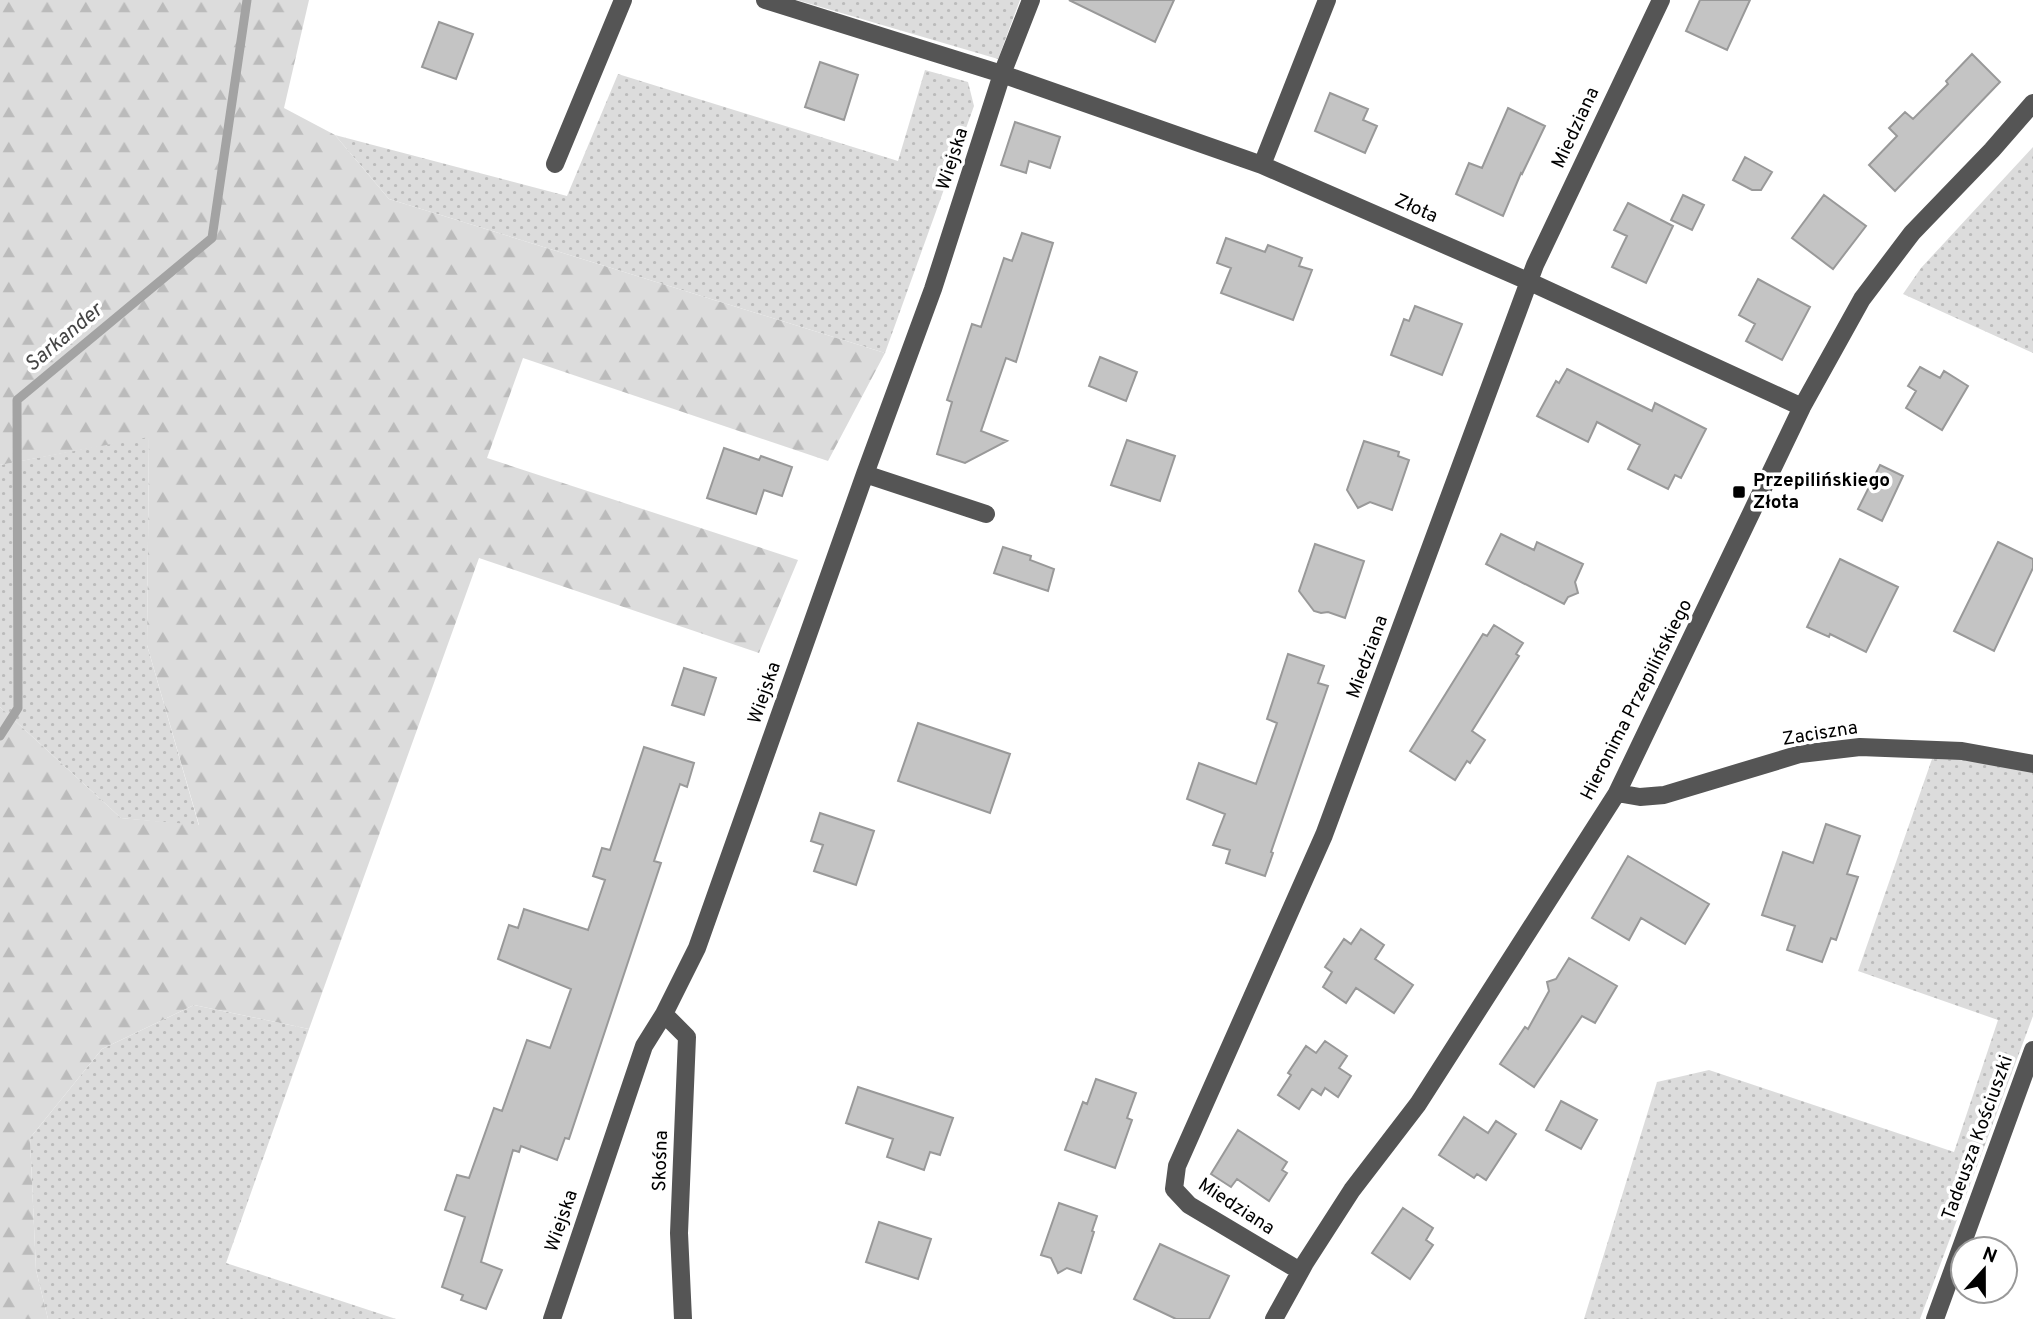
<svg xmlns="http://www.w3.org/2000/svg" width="2033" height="1319" font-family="Overpass,sans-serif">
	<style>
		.grass { fill: url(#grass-dots) }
		.forest { fill: url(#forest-firs) }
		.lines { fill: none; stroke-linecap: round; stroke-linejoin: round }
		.stream { stroke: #a3a3a3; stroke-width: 9 }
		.building { fill: #c4c4c4; stroke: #999; stroke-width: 2 }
		.minor { stroke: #555; stroke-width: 18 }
		.poi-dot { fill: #000; stroke: #fff; stroke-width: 2.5 }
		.labels { text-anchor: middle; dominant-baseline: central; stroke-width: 7; stroke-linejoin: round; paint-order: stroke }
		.street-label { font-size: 19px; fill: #000; stroke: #fff }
		.poi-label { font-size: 19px; font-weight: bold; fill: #000; stroke: #fff; text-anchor: start }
		.water-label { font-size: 21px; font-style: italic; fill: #444; stroke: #fff }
	</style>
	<defs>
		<pattern id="grass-dots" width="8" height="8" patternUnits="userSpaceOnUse" patternTransform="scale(1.75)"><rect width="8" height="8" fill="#dcdcdc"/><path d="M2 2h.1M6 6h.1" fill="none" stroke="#bbb" stroke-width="1.8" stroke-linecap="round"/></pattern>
		<pattern id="forest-firs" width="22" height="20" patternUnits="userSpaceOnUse" patternTransform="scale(1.75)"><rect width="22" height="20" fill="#dcdcdc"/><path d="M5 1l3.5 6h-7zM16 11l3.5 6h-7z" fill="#bbb"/></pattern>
	</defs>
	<rect width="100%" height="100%" fill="#fff"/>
	<path class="grass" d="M797,0h223l-22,59z
		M925,70l43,12 6,24 -89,247 -496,-154 -54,-64 232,61 51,-122 280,87z
		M2033,147v206l-130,-59 18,-26z
		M149,436l-2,209 52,181 -78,-8 -121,-111v-242z
		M1932,759l42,1 59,11v245l-113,303h-336l73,-237 52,-12 245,82 44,-132 -140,-49z
		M194,1005l115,24 -83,234 170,56h-348l-12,-49 -6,-132 72,-89z"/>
	<path class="forest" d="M0,0h309l-25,108 51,27 54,64 496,154 -57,108 -305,-103 -36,100 311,102 -39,93 -280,-95 -170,471 -115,-24 -92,44 -72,89 6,132 12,49h-48v-612l121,111 78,7 -52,-180 2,-208 -149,28z"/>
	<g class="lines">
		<path class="stream" d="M0,736l18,-28 -1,-308 195,-162 35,-238"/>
	</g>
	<path class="building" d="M1069,0h105l-19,42z
		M1700,0h50l-23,50 -41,-19z
		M439,22l34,12 -17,45 -34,-12z
		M1972,54l28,28 -105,109 -26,-26 28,-29 -8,-8 16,-16 8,7 35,-35 -2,-3z
		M820,62l38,13 -14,45 -39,-13z
		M1330,93l38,16 -5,11 14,6 -12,27 -50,-22z
		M1508,108l37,18 -23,48 -1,-1 -18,43 -47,-22 13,-31 13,5z
		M1015,122l45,15 -10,31 -21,-7 -3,12 -25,-8z
		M1745,157l27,15 -11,18h-9l-19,-10z
		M1683,195l21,10 -12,25 -21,-10z
		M1824,195l42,31 -33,43 -41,-31z
		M1628,203l45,23 -27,57 -34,-16 15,-31 -13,-6z
		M1022,233l31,10 -37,119 -10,-4 -25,73 26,10 -42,22 -28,-9 15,-52 -5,-2 25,-76 9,3 23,-69 8,3z
		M1226,238l39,14 3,-7 34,13 -3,8 13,4 -19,50 -72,-27 10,-25 -14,-5z
		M1758,279l52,28 -28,53 -36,-19 9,-17 -16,-9z
		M1415,306l47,18 -20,51 -51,-20 13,-36 5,2z
		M1100,357l37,15 -11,29 -37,-15z
		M1920,367l20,11 4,-7 24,15 -26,44 -36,-22 10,-17 -8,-5z
		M1567,369l85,42 3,-8 51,26 -25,49 -6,-3 -7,14 -40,-20 12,-24 -43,-23 -9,20 -51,-26 19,-35 3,2z
		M1127,440l48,16 -15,45 -49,-16z
		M1364,441l35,11 -1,4 11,4 -17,50 -22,-8 -12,6 -11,-18z
		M724,448l35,12 2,-4 31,11 -10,29 -18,-6 -8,24 -49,-16z
		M1880,465l23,11 -21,45 -24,-12z
		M1501,534l33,16 3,-8 46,22 -8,18 3,11 -10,4 -4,7 -78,-40z
		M1998,542l35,17v9l-39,83 -40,-20z
		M1315,544l49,17 -19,57 -17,-6 -7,1 -7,-2 -15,-20z
		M1003,547l28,9 -1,4 24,9 -6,22 -54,-18z
		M1840,559l58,28 -32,65 -36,-18 -1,3 -22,-10z
		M1494,625l29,18 -7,11 3,2 -47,75 13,9 -15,23 -3,-2 -12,19 -45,-29 73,-117 4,2z
		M1288,654l36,12 -6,17 10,3 -57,166 2,1 -8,23 -39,-13 4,-13 -17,-5 12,-31 -38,-15 12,-36 57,21 21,-61 -10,-4z
		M684,668l32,10 -12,37 -32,-10z
		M918,723l92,31 -20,59 -92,-32z
		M644,747l50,16 -7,24 -7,-3 -26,77 7,2 -92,276 -4,-1 -8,22 -36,-14 -2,6 -6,-2 -32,112 21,8 -16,39 -25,-9 2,-5 -21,-8 23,-70 -20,-7 12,-35 12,3 25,-70 8,3 25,-71 23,8 21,-59 -73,-30 11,-34 9,3 6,-19 64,21 17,-50 -12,-4 9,-28 8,2z
		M820,813l54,18 -18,54 -42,-14 9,-26 -12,-4z
		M1826,824l34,12 -13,38 11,3 -22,63 -5,-2 -9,24 -35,-12 8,-24 -33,-11 21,-63 30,11z
		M1628,856l81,48 -24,40 -44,-26 -12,22 -37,-22z
		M1361,929l23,16 -9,14 38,26 -19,28 -38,-25 -10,15 -23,-16 9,-15 -7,-5 19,-28 7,5z
		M1569,958l48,28 -22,37 -13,-7 -48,71 -34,-23 25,-37 3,2 21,-38 -2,-9 9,-3z
		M1325,1041l22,15 -8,12 12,8 -13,21 -13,-9 -4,7 -9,-6 -13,20 -21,-14 13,-20 -3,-2 18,-27 10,7z
		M1096,1079l40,14 -9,25 5,2 -17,48 -50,-18 18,-48 4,2z
		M858,1087l95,31 -13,37 -10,-3 -6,18 -37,-13 6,-18 -47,-16z
		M1561,1101l36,19 -16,29 -35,-19z
		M1464,1117l24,16 8,-12 20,13 -30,46 -9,-6 -3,4 -35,-23z
		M1238,1130l49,32 -5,8 5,3 -18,28 -32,-22 -6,8 -20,-13z
		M1059,1203l38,13 -5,15 2,1 -13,41 -14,-5 -9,5 -7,-15 -10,-3z
		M1403,1208l30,20 -7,12 7,5 -23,34 -38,-26z
		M879,1222l52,17 -13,40 -52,-17z
		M1160,1244l69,32 -20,43h-33l-42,-20z"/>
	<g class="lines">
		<path class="minor" d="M765,0l237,74 260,91 268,117 272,125
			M555,164l68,-164
			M1262,165l65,-165
			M865,474l121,40
			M1617,793l23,4 24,-2 136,-41 60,-7 102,4 71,13
			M664,1014l23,23 -8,196 4,86
			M1300,1271l-111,-66 -15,-16 3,-23 147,-331 211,-570 126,-265
			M552,1319l92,-273 20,-32 33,-66 168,-474 68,-185 69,-215 29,-74
			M1274,1319l31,-56 47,-73 66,-86 199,-311 185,-386 60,-108 50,-66 80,-83 41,-47
			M1935,1319l98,-269"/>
	</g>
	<rect class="poi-dot" x="1732" y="485" width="14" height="14" rx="3.5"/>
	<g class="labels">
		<g class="street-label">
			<text transform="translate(1576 128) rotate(-65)">Miedziana</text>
			<text transform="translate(953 159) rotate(-72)">Wiejska</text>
			<text transform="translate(1416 209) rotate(24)">Złota</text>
			<text transform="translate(1368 657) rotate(-70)">Miedziana</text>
			<text transform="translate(765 693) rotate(-71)">Wiejska</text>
			<text transform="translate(1637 700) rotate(-63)">Hieronima Przepilińskiego</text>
			<text transform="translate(1820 734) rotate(-9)">Zaciszna</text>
			<text transform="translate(1978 1138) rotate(-70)">Tadeusza Kościuszki</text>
			<text transform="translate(661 1161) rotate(-88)">Skośna</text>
			<text transform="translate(1236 1207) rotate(33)">Miedziana</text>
			<text transform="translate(562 1221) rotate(-71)">Wiejska</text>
		</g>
		<g class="poi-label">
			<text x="1753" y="481">Przepilińskiego<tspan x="1753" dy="22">Złota</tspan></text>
		</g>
		<g class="water-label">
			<text transform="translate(64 338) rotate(-40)">Sarkander</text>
		</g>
	</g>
	<g transform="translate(1984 1270) rotate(21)"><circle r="33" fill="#ffffff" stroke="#999999" stroke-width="2"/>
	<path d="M0-5L12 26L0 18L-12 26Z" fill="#000000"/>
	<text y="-10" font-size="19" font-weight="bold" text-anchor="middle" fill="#000000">N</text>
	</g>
</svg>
